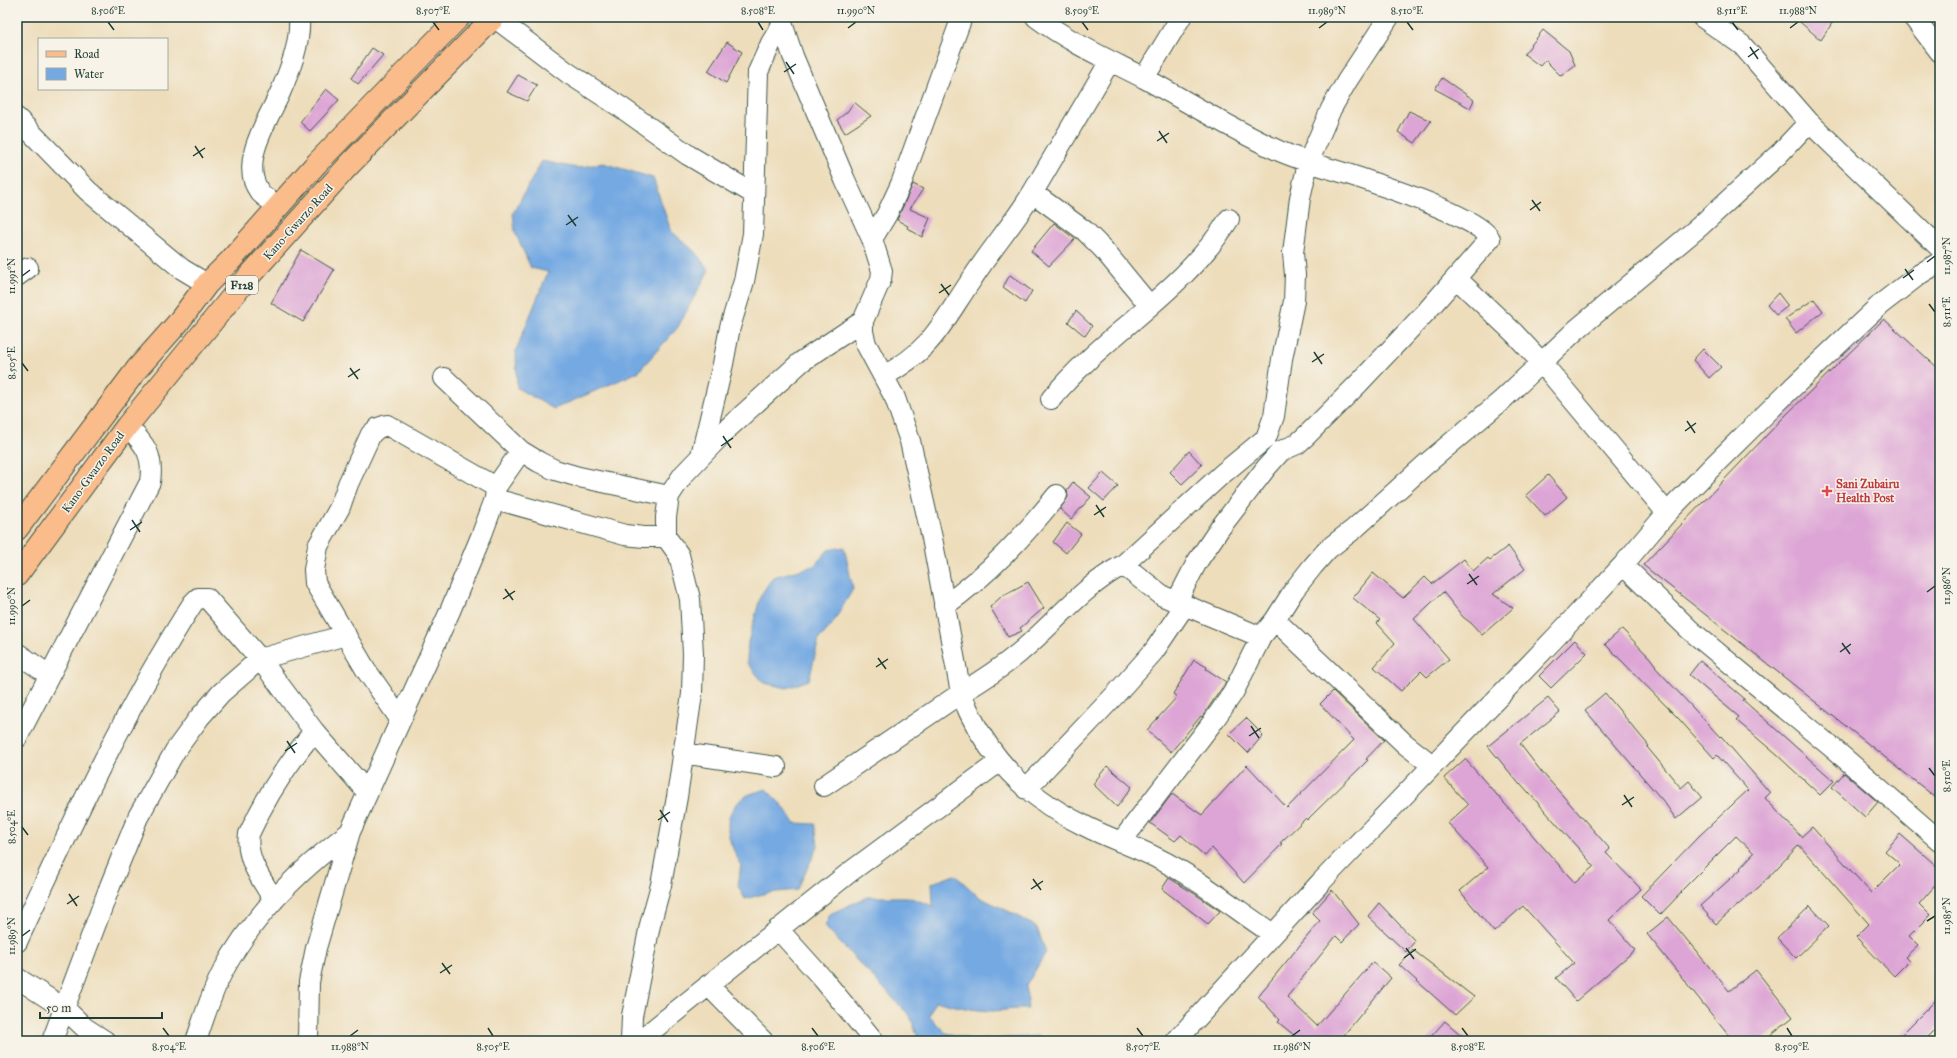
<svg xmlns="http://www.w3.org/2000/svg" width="1957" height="1058" font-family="'IM FELL Great Primer',serif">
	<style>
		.water { fill: #75a9e2; stroke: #4a738b }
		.building { fill: #dda5d5 }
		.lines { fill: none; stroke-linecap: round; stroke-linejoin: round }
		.minor-casing { stroke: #3e5548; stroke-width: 22 }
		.major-casing { stroke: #3e5548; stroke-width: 24 }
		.minor { stroke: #fff; stroke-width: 20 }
		.major { stroke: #fabc8b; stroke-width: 22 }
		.ticks { fill: none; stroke: #1f3d34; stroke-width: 1.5 }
		.health-dot { fill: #e0444e; stroke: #f7f3e8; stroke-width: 1.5 }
		.labels { text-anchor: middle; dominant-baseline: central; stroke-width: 3; stroke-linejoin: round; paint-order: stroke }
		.shield { fill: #f7f3e8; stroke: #60746a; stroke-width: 1 }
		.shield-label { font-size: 11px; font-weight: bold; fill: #1f3d34 }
		.street-label { font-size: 12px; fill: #1f3d34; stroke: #f7f3e8 }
		.health-label { font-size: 12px; font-weight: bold; fill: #be3a42; stroke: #f7f3e8; text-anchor: start }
		.neatline { fill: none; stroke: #1f3d34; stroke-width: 1.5 }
		.ticks-label { font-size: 10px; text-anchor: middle; fill: #1f3d34 }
	</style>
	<rect width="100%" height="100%" fill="#f7f3e8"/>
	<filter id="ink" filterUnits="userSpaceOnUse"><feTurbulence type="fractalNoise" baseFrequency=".025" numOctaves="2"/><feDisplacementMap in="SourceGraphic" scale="8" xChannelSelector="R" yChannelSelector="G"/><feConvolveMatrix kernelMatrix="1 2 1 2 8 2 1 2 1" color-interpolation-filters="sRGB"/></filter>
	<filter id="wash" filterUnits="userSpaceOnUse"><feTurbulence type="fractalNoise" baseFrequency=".012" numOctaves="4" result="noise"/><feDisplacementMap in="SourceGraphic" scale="16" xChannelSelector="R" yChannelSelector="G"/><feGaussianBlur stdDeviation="0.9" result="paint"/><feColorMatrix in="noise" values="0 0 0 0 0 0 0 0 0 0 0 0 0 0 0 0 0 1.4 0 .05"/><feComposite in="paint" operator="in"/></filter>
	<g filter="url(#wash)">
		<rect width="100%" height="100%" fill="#edddbb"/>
		<path class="water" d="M542,161l35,7 26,-5 50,15 18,53 23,20 15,19 -31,57 -40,45 -84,37 -37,-21 -1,-38 32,-78 -17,-4 -16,-36 -2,-19z
			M844,547l9,42 -22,37 -12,13 -10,41 -22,8 -23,-5 -17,-20 1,-21 13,-47 12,-18 41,-11 14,-16z
			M766,789l17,17 11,17 21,1 3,22 -21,44 -30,3 -22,6 -7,-13 3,-22c-13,-21 -22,-48 2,-66 6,-5 16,-6 23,-9z
			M955,875l24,22 35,17 23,14 9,24 -20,34 2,23c-13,-1 -25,2 -38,2 -19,-1 -36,-5 -55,-10l-6,15 17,17 28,7 65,-4 1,5h-119l-3,-3 -8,-22 -85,-89 5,-13 37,-17h41l25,9 -1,-23z"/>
		<g id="blocks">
			<path class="building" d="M1794,17h42l-15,23z
				M1543,30l26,21 6,14 -14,11 -16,-16 -5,6 -16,-12z
				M727,42l15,10 -16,31 -18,-12z
				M372,48l11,7 -25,29 -7,-6z
				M518,75l19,10 -10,16 -20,-9z
				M1442,78l32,22 -4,8 -35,-19z
				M326,89l13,11 -29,31 -10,-9z
				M854,102l17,14 -26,17 -8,-13 10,-8z
				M1409,111l22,10 -16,22 -17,-11z
				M913,184l10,5 -13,20 20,9 -8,19 -15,-9 1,-2 -11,-6z
				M1054,223l21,16 -26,27 -18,-15z
				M301,250l33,20 -31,52 -32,-19z
				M1010,275l22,16 -7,12 -22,-16z
				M1778,293l10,13 -12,9 -9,-10z
				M1814,299l9,12 -27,22 -11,-14z
				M1076,311l16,15 -7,10 -17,-14z
				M1884,319l56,51v431l-297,-236 141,-148z
				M1703,349l18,18 -12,11 -16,-18z
				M1189,451l13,14 -20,19 -12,-12z
				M1103,473l15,13 -14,15 -15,-13z
				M1548,475l19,22 -22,19 -19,-21z
				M1073,482l18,15 -20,22 -11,-10 8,-12 -1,-7z
				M1067,523l14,11 -15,19 -13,-11z
				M1508,546l17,23 -32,25 20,14 -31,27 -11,-12 -8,-6 -20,-25 -29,27 35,40 -22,18 -6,-6 -20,20 -27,-24 21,-24 -18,-20 3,-3 -27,-22 20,-25 30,25 22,-21 7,7 32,-25 9,12 15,-13 2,2z
				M1028,582l16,26 -24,20 2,3 -14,6 -18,-30 12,-11z
				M1622,629l28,29 6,8 -1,1 65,70 1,-1 49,57 -5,5 36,39 11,-10 59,66 29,-29 -15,-13 15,-17 40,35v11l-21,24 11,11 -21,21 9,9 -13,12 4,4 -15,15 -38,-39 13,-13 -70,-79 -40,42 -43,37 -16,-18 41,-37 -1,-1 14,-15 -18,-17 -55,55 1,1 -22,23 -19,-19 58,-60 49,-46 -31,-35 -3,3 -35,-39 -74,-75z
				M1575,640l12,13 -36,35 -12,-12z
				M1194,660l13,7 -1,2 20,13 -24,35 -1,-1 -30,36 -24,-22 30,-33 -4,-3z
				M1700,661l45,38 -2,1 91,81 -14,14 -43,-40 -41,-35 3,-3 -50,-42z
				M1333,691l51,49 -18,19 2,1 -61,60 -1,-2 -26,25 2,1 -38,39 -32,-35 -7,8 -24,-21 -6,6 -25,-18 22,-29 30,21 45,-50 40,43 67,-68 -34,-36z
				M1605,693l44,53 -2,1 34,41 8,-7 13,16 -26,22 -12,-17 -79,-92z
				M1548,698l12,14 -40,32 20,26 70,79 -4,4 35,36 -32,31 26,30 -59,51 -20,-23 18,-15 -51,-57 -29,26 -34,-41 28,-24 -40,-44 20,-18 -24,-27 21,-19 110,124 19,-17 -73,-82 -1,1 -32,-39z
				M1246,718l17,17 -15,18 -19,-19z
				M1107,766l25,21 -15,20 -24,-23z
				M1844,773l34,29 -13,15 -33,-30z
				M1169,878l26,16 25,17 -12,13 -46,-35z
				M1332,890l27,34 -17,18 -6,-6 -49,61 30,29 56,-64 18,16 -52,63h-38l-23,-19 2,-2 -22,-24 62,-75 -8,-8z
				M1379,903l36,38 -9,11 -38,-36z
				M1810,906l19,20 -33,32 -19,-20z
				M1668,917l61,74 27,-21 37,47 -30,24h-30l-86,-107z
				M1413,950l61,47 -19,18 -56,-50z
				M1940,996v29l-16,16h-29z
				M1445,1021l23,20h-41z"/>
		</g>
	</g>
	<g filter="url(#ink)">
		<use href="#blocks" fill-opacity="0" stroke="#3e5548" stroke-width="1"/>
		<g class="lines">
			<g class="minor-casing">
				<path id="minor" d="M494,17l74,56 54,35 66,47 66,39
					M780,17l13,39 52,124 27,59 10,32 -1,8 -18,42v11l3,12 29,54 15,43 22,97 29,155c23,61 65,105 124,133 23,12 49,20 72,32 41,20 78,51 116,76
					M1036,17c33,25 71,42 108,61 44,24 87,51 133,72 31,14 65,21 97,33 21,7 109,37 116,56l-64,73 -67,71 -51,51 -11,10 -16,7 -15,17 -46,60 -23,34 -20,39
					M1702,17l40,28 67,77 131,126
					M1913,17l27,35
					M1144,78l37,-61
					M17,118l71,73 94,78 25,15
					M1033,193l52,38 18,18 46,56
					M278,206c-6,-5 -15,-9 -19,-15 -20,-29 9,-71 21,-98 10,-23 21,-51 19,-76
					M872,239l15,-25 14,-30 61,-167
					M17,276l11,-8
					M1456,278l58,55 28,30 125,150
					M884,376c49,-27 58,-53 88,-97 19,-30 43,-57 61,-87 26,-44 51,-87 77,-131
					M444,378l77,73 18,11 16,8 24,7 90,19
					M1051,399c54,-66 133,-107 178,-180
					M701,455l22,-91 7,-37 14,-46 9,-47 5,-162 13,-29 11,-18
					M495,499l130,36 19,2h22
					M1123,565l40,31 98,41
					M1623,565l67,65 145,120 105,91
					M944,606c44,-31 79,-69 113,-111
					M1275,620l130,124 27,21
					M17,653l32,22
					M400,719l-34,-49 -51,-87 -1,-13 4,-24 22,-39 8,-23 23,-50 7,-6 9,-3 109,62
					M17,738l133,-256c4,-27 -5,-38 -23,-56
					M682,753l94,14
					M824,786l137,-93c20,-12 40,-25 58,-40 35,-29 63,-66 104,-88l98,-90 45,-37 8,-22 8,-57 12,-58 1,-26 -2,-22 7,-55 8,-35 23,-54 16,-28 42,-64
					M1026,789l89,-94 39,-44 31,-46
					M1121,842l91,-119 21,-30 28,-56 14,-17 19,-30 19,-24 15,-17 26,-20 71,-64 76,-64 75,-71 123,-103 80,-73 30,-32
					M274,900c-12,-20 -29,-41 -25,-66 17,-38 39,-71 65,-103
					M778,929l45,50 51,62
					M17,942c54,-116 107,-232 176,-339l5,-5h9l53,61 54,72 53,61
					M17,978l48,31 20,19 20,13
					M708,985l55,56
					M52,1041l58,-155 28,-69 37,-66 24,-33 22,-25 39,-34 86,-24
					M196,1041c8,-23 15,-47 26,-68 30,-57 77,-103 128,-141
					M308,1041l1,-59 7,-34 34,-116 100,-221 32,-77 13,-35 1,-12 25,-36
					M631,1041l1,-25 18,-91 11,-40 16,-88 15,-103 1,-40 -3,-55 -11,-44 -13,-18v-20l3,-21 14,-21 44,-46 74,-67 62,-41
					M639,1041l211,-169 149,-110
					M1176,1041l145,-159 236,-246 66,-71 44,-52 45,-46 81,-80 88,-83 39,-30 20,-12"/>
			</g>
			<g class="major-casing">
				<path id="major" d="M17,529l120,-160 40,-45 30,-40 23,-23 87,-98 142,-146
					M17,575l110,-149 123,-151 98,-109 146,-149"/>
			</g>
			<use href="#minor" class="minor"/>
			<use href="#major" class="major"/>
		</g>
	</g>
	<path class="ticks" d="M108,22l6,8M433,22l6,8M758,22l5,8M1082,22l6,8M1407,22l6,8M1732,22l6,8M848,28l8,-6M1319,28l8,-6M1790,28l8,-6M1750,47l8,12M1748,57l11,-8M786,62l8,12M784,72l12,-8M1159,131l8,12M1157,141l12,-8M195,146l8,12M193,156l12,-8M1532,200l8,11M1530,210l11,-8M568,215l8,11M566,225l12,-8M1927,262l8,-6M1905,269l8,11M22,276l8,-6M1903,278l11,-8M941,284l8,11M939,293l12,-8M1929,304l6,8M1314,352l8,12M1312,362l12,-8M22,363l6,8M350,368l8,11M348,377l12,-8M1687,421l8,12M1685,431l11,-8M723,436l8,12M721,446l12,-8M1096,505l8,12M1094,515l12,-8M132,520l8,12M130,530l12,-8M1469,574l8,11M1467,584l12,-8M505,589l8,11M1927,592l8,-6M503,599l12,-8M22,606l8,-6M1842,643l8,11M1840,652l11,-8M878,658l8,11M876,667l12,-8M1251,726l8,12M1249,736l12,-8M287,741l8,12M285,751l12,-8M1929,768l6,8M1624,795l8,12M1622,805l12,-8M660,810l8,12M658,820l12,-8M22,827l6,8M1033,879l8,11M1031,889l12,-8M69,894l8,12M67,904l12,-8M1927,921l8,-5M22,936l8,-6M1406,948l8,11M1404,958l12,-9M442,963l8,11M440,973l12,-8M163,1028l6,8M488,1028l5,8M812,1028l6,8M1137,1028l6,8M1462,1028l6,8M1787,1028l5,8M350,1036l8,-6M1292,1036l8,-6"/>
	<path class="health-dot" d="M1825 485h4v4h4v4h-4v4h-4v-4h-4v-4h4z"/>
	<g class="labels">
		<rect class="shield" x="226" y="276" width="32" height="18" rx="3"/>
		<g class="shield-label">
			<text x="242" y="285">F128</text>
		</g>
		<g class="street-label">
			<text transform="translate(298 222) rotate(-48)">Kano-Gwarzo Road</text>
			<text transform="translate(93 472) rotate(-54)">Kano-Gwarzo Road</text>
		</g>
		<g class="health-label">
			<text x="1836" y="484">Sani Zubairu<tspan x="1836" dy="14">Health Post</tspan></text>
		</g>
	</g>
	<rect width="1957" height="1058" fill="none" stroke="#f7f3e8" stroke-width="44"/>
	<rect x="38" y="38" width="130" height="52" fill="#f7f3e8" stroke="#a1aaa0"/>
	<rect x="46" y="51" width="20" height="6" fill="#fabc8b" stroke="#a1aaa0"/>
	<text x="74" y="58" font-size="12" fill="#1f3d34">Road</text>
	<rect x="46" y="68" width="20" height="12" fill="#75a9e2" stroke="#a1aaa0"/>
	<text x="74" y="78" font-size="12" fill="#1f3d34">Water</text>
	<path d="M40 1012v6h122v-6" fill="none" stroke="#1f3d34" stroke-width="2"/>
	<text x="46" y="1012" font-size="12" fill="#1f3d34" stroke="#f7f3e8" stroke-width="3" paint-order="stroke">50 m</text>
	<rect x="22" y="22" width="1913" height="1014" class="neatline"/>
	<g class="ticks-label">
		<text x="108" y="14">8.506°E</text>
		<text x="433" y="14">8.507°E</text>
		<text x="758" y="14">8.508°E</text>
		<text x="856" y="14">11.990°N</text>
		<text x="1082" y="14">8.509°E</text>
		<text x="1327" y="14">11.989°N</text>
		<text x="1407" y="14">8.510°E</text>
		<text x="1732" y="14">8.511°E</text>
		<text x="1798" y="14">11.988°N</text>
		<text transform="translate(1946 256) rotate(-90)" y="4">11.987°N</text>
		<text transform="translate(11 276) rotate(-90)" y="4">11.991°N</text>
		<text transform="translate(1946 312) rotate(-90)" y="4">8.511°E</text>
		<text transform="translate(11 363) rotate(-90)" y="4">8.505°E</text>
		<text transform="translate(1946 586) rotate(-90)" y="4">11.986°N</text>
		<text transform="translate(11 606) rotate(-90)" y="4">11.990°N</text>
		<text transform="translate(1946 776) rotate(-90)" y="4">8.510°E</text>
		<text transform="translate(11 827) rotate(-90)" y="4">8.504°E</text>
		<text transform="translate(1946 916) rotate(-90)" y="4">11.985°N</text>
		<text transform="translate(11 936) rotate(-90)" y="4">11.989°N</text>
		<text x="169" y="1050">8.504°E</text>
		<text x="350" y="1050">11.988°N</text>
		<text x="493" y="1050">8.505°E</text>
		<text x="818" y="1050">8.506°E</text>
		<text x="1143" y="1050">8.507°E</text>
		<text x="1292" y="1050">11.986°N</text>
		<text x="1468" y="1050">8.508°E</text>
		<text x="1792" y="1050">8.509°E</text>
	</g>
</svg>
